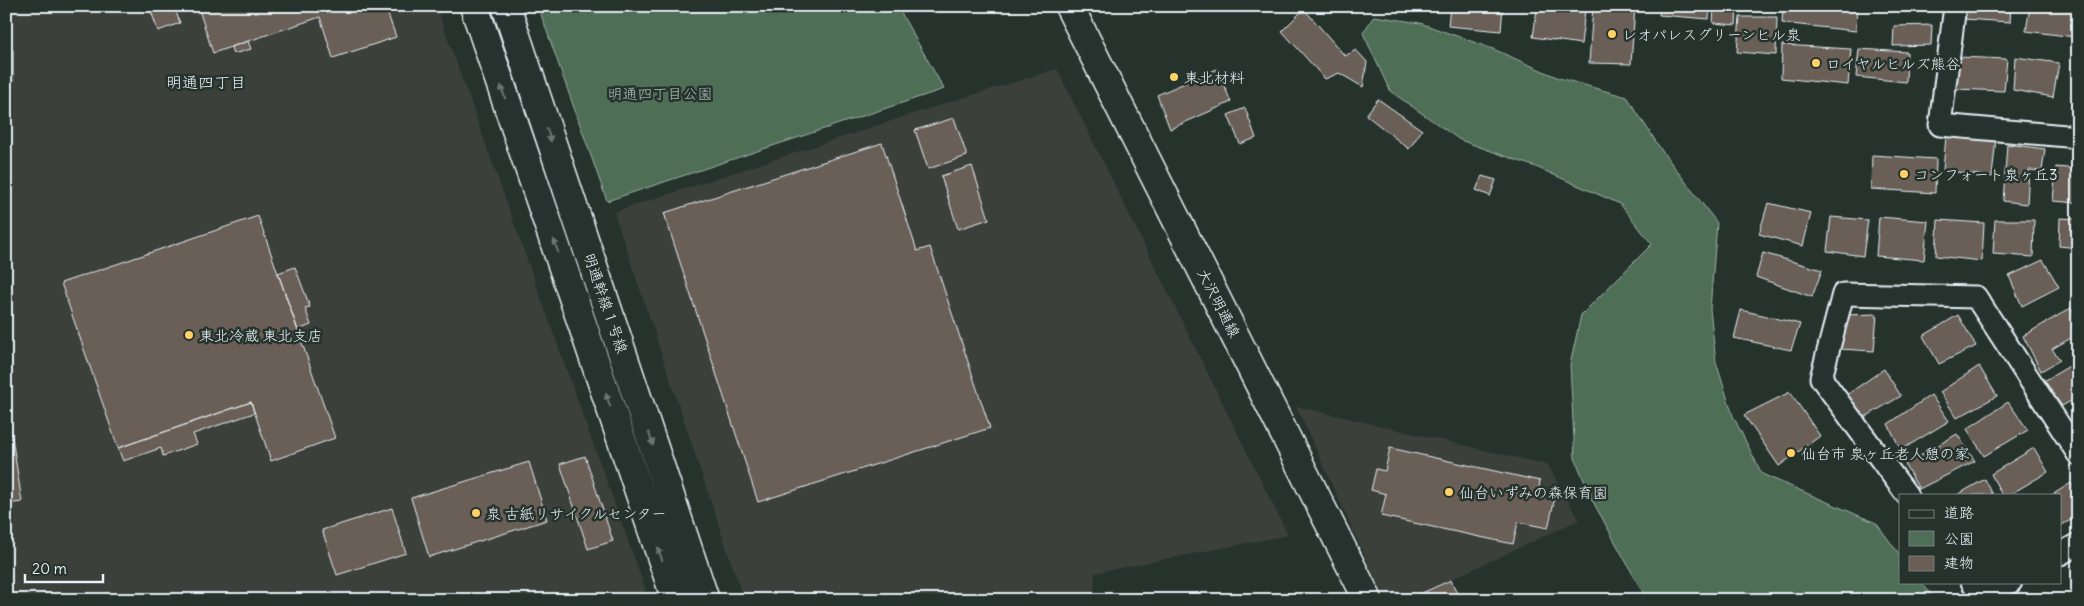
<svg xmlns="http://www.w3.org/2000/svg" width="2084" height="606" font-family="Delius,'Klee One',sans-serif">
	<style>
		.built { fill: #3a403a }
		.green { fill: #4f6e57; stroke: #9cb0a8 }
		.building { fill: #6a5e57; stroke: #e8f1f8 }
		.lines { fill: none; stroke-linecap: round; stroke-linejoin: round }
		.street-casing { stroke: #e8f1f8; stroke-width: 25 }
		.secondary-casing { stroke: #e8f1f8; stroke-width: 31 }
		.street { stroke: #26332d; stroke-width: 21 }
		.secondary { stroke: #26332d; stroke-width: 28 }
		.oneway { fill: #6a7674 }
		.poi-dot { fill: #ffd166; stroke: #26332d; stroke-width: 2 }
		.labels { text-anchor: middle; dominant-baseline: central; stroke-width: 5; stroke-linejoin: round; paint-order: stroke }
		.poi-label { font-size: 15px; fill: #e8f1f8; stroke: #26332d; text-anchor: start }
		.park-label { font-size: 15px; fill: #abbdb8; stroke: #26332d }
		.street-label { font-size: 15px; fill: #e8f1f8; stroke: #26332d }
		.neighbourhood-label { font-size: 16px; fill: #e8f1f8; stroke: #26332d }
	</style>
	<rect width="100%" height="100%" fill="#26332d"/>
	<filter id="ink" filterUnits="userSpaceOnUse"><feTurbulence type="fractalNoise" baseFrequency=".02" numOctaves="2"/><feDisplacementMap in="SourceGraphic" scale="10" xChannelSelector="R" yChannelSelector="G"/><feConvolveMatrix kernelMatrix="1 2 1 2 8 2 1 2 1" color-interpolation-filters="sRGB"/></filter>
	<g filter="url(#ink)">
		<path class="built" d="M6,6h430l210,585 -26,9h-614z
			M1057,69l231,466 -193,38 -1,27h-350l-130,-388 329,-108z
			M1296,406l252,59 31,55 -173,80h-21z"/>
		<path class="green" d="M538,6h359l47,83 -337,112z
			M1374,16l46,7 73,26 66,29 68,19 35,54 55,72 -7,86 6,53 17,54 29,58 114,49 24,32v27h21l15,18h-289l-56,-102 -16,-40 -5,-93 11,-50 71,-71 -32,-40 -84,-37 -76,-27 -70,-49 -27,-58z"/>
		<path class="building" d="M163,6h11l6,17 -22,8 -7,-20z
			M211,6h174l11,31 -63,21 -13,-41 -107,36 -14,-43z
			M1450,6h53l-2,25 -53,-5z
			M1593,6h42l-4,58 -42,-1z
			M1660,6h50l-1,13 -50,-4z
			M1714,6h23l-1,19 -23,-2z
			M1783,6h74l-1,25 -74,-8z
			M1862,6h46v6z
			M1963,6h48l-1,16 -47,-3z
			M2030,6h48l-3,31 -49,-6z
			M1304,9l41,47 11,-6 11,12 -4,25 -24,-14 -14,6 -43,-48z
			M1537,9l48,1 -4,34 -48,-7z
			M1740,17h37l-1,38 -39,-3z
			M1932,25l-1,20 -38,1 1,-20z
			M248,41l3,8 -18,5 -2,-7z
			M1782,45l69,4 -3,36 -67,-7z
			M1859,49l48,3 -1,30 -50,-5z
			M6,50h7v40h-7z
			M1958,57l49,2 -3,32 -48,-2z
			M2015,57l44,6 -6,34 -40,-7z
			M1217,69l14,33 -61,27 -13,-34z
			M1378,99l44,31 -13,19 -43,-34z
			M1245,108l11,30 -16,6 -12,-29z
			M954,118l13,38 -39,13 -13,-39z
			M1946,136l50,2 -4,39 -49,-7z
			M882,143l35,108 13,-4 60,181 -232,74 -94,-289z
			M2007,144l38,5 -3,22 -13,-1 -2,34 -24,-3z
			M1872,155l64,4 -1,34 -64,-4z
			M972,166l17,53 -31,10 -17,-53z
			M2056,167l22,2v34l-25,-2z
			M1482,176l14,4 -6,16 -14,-6z
			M1768,203l43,10 -8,33 -44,-12z
			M258,216l77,222 -64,23 -20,-59 -133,46 -57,-165z
			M1831,217l37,3 -5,36 -36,-5z
			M1879,217l49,4 -4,39 -48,-4z
			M2060,218l18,1v29l-19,-2z
			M1938,220l46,3 -2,38 -46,-5z
			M1995,220h39l-1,37 -40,-3z
			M1763,253l59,17 -10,27 -56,-20z
			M2043,260l16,27 -37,19 -13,-30z
			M295,267l15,40 -5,1 6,17 -13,5 -20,-57z
			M2071,308l7,15v11l-26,15 8,11 -19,11 -18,-35z
			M1741,310l59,14 -9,26 -57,-12z
			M1877,314l-3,37 -34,-2 4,-34z
			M1958,315l18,31 -37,18 -16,-28z
			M2078,361v36l-16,9 -18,-25z
			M1979,366l18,30 -40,22 -17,-26z
			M1884,369l17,27 -39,23 -17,-23z
			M1790,392l30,44 -41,30 -35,-51z
			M1931,395l18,26 -48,29 -13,-26z
			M6,398l16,104 -16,2z
			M251,402l3,11 -61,21 4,10 -34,12 -2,-8 -38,13 -5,-13z
			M2008,402l20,28 -44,26 -17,-27z
			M1957,434l18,27 -56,28 -14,-24z
			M1390,448l150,33 -2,13 17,3 -7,31 -30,-6 -5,22 -132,-28 5,-22 -15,-4 5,-21 9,2z
			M2034,448l14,24 -39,23h-7l-11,-21z
			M585,456l28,85 -25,8 -28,-85z
			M529,462l18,58 -118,37 -18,-59z
			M1985,479l8,16h-36z
			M2071,483l7,10v23l-18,10v-31h-8z
			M392,508l14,45 -69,22 -15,-45z
			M1451,580l9,20h-48l-1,-2z"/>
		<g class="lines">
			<g class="street-casing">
				<path id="street" d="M1955,6l-15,119 138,12
					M1907,495l-86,-117 22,-84 133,3 102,157
					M2060,554l18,-10
					M1972,582l12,16 27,-16"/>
			</g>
			<g class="secondary-casing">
				<path id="secondary" d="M474,6l202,594
					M506,6l199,594
					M1069,6l299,594"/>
			</g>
			<use href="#street" class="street"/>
			<use href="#secondary" class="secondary"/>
		</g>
		<defs><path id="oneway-solid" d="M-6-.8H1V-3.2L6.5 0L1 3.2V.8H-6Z" transform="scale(1.25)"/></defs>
		<g class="oneway">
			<use href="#oneway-solid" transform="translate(503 92) rotate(-109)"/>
			<use href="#oneway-solid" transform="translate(549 135) rotate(71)"/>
			<use href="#oneway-solid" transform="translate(556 246) rotate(-109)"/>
			<use href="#oneway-solid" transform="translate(608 400) rotate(-109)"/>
			<use href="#oneway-solid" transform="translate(651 439) rotate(71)"/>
			<use href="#oneway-solid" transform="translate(660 554) rotate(-109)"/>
		</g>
	</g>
	<g class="poi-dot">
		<circle cx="1612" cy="34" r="5"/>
		<circle cx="1816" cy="63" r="5"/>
		<circle cx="1174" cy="77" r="5"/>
		<circle cx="1904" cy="174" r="5"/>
		<circle cx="189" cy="335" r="5"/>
		<circle cx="1791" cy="453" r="5"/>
		<circle cx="1449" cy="492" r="5"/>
		<circle cx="476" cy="513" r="5"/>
	</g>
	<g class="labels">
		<g class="poi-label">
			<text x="1622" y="34">レオパレスグリーンヒル泉</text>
			<text x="1826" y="63">ロイヤルヒルズ熊谷</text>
			<text x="1184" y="77">東北材料</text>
			<text x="1914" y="174">コンフォート泉ヶ丘3</text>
			<text x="199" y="335">東北冷蔵 東北支店</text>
			<text x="1801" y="453">仙台市 泉ヶ丘老人憩の家</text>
			<text x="1459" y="492">仙台いずみの森保育園</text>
			<text x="486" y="513">泉 古紙リサイクルセンター</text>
		</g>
		<g class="park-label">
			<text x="660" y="93">明通四丁目公園</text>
		</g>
		<g class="street-label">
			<text transform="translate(606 303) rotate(71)">明通幹線１号線</text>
			<text transform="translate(1219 303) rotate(63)">大沢明通線</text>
		</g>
		<g class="neighbourhood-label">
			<text x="206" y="82">明通四丁目</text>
		</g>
	</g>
	<rect width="2084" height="606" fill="none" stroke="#26332d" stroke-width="25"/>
	<rect x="12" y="12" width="2059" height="581" fill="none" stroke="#e8f1f8" stroke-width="2" filter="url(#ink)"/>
	<rect x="1899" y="494" width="162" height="90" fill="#26332d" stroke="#747f7e"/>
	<rect x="1909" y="510" width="25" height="8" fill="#26332d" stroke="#747f7e"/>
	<text x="1944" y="518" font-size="15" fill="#e8f1f8">道路</text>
	<rect x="1909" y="531" width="25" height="15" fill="#4f6e57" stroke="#747f7e"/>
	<text x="1944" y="544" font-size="15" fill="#e8f1f8">公園</text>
	<rect x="1909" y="556" width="25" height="15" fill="#6a5e57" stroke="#747f7e"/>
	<text x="1944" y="568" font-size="15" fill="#e8f1f8">建物</text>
	<path d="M25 574v8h78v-8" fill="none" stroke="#e8f1f8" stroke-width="2.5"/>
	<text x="32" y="574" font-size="15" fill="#e8f1f8" stroke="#26332d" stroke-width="4" paint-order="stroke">20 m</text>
</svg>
